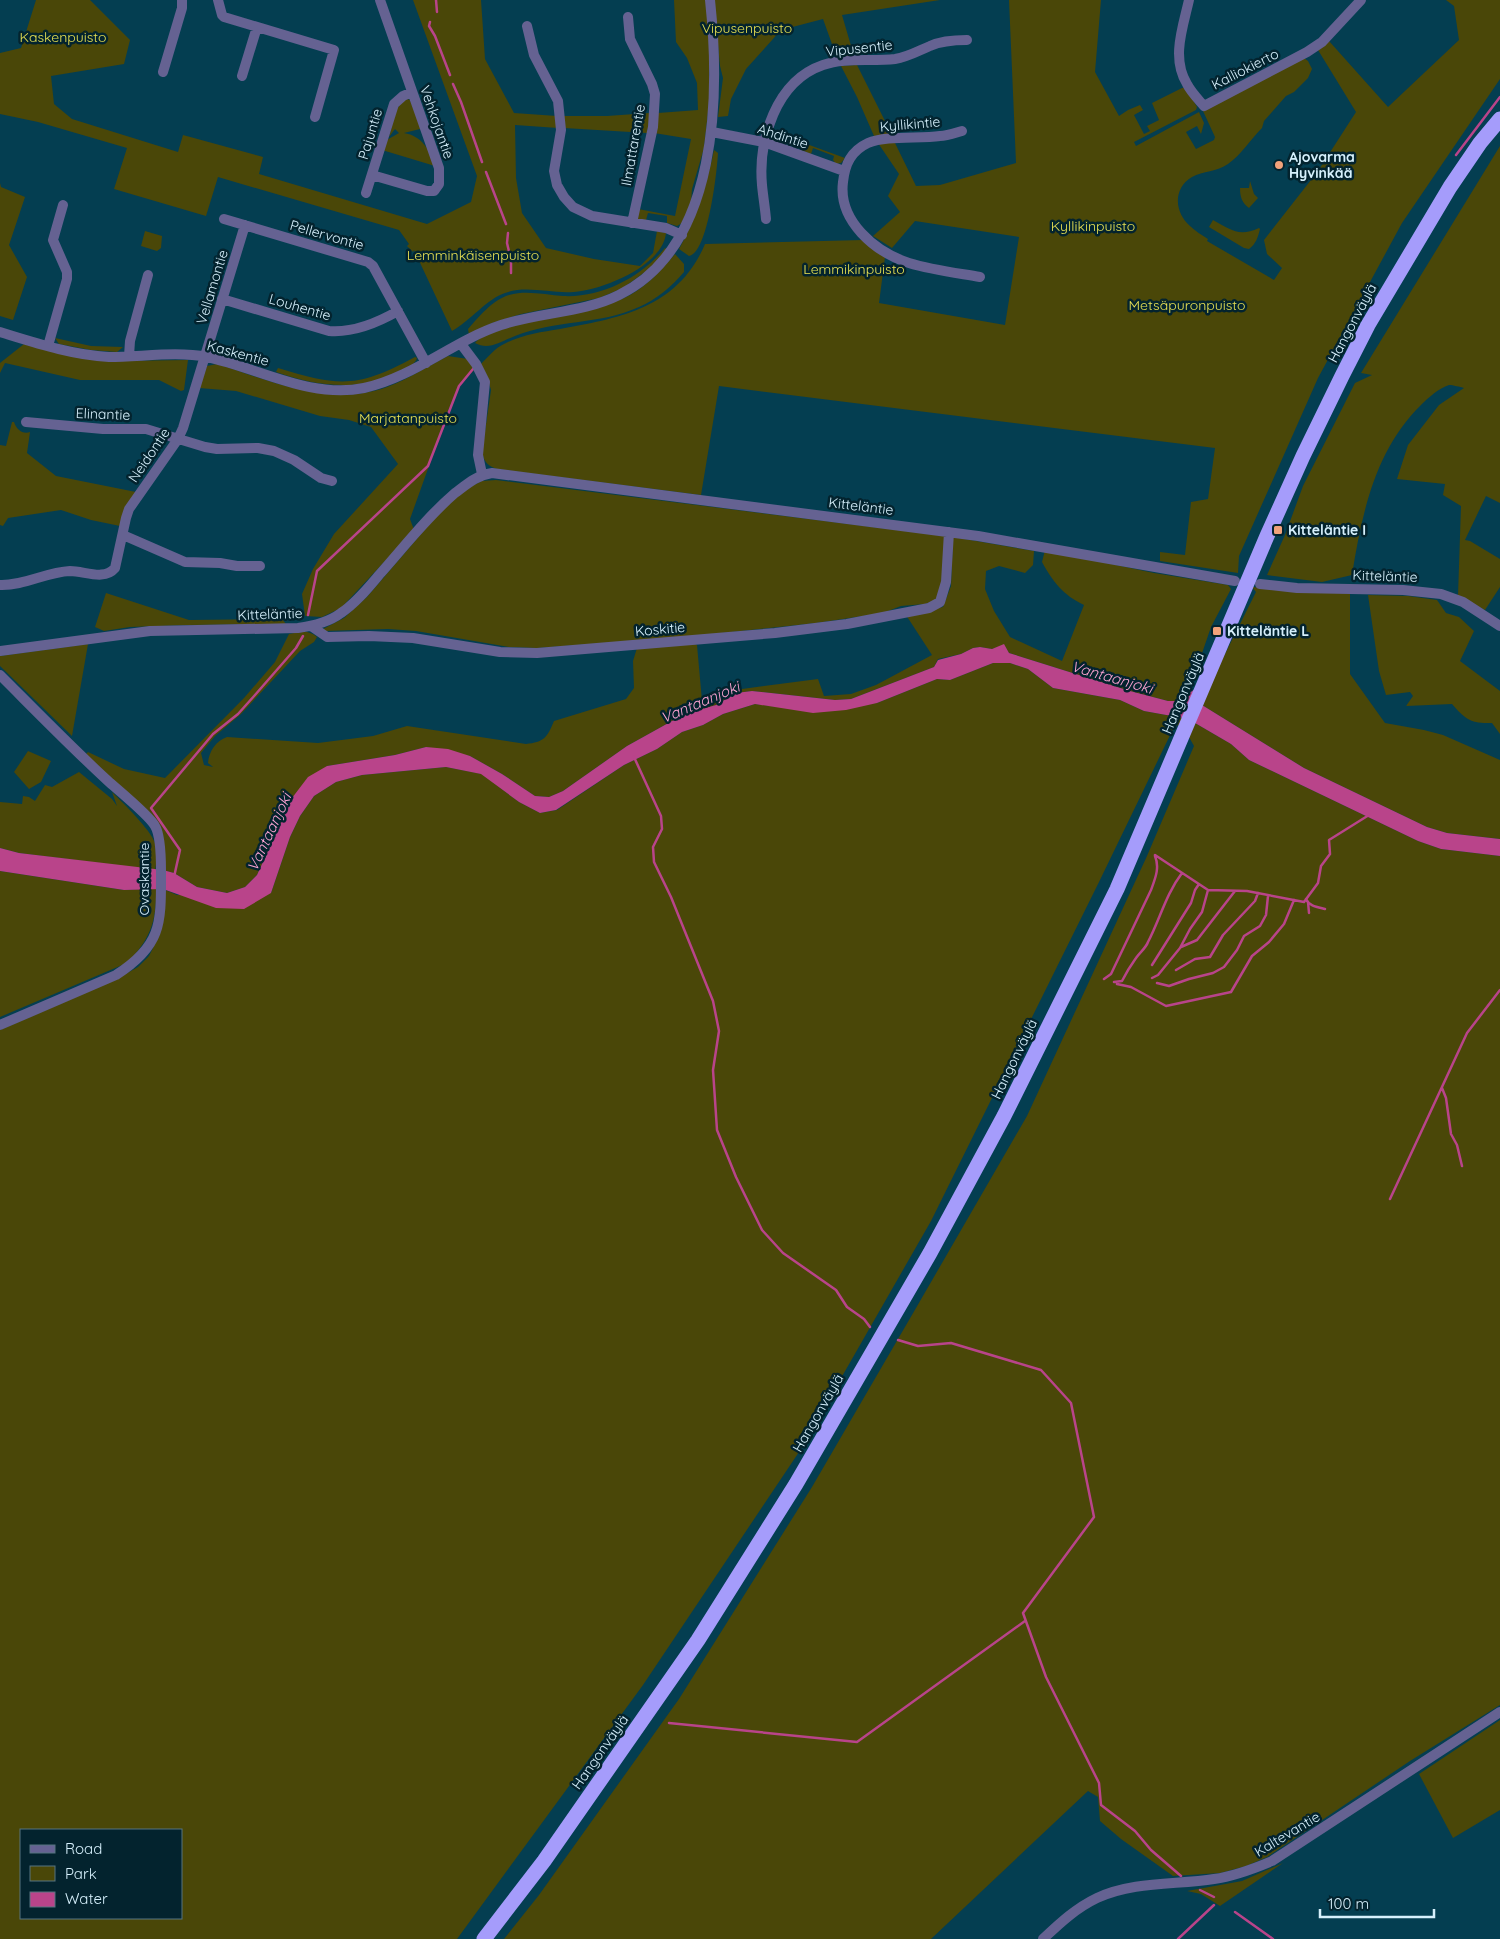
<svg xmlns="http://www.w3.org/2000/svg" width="1500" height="1939" font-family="Quicksand,sans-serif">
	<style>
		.green { fill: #4a4708; fill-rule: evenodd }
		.water { fill: #b9448a }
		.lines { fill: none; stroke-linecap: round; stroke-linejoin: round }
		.stream { stroke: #b9448a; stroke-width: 2.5 }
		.minor { stroke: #656292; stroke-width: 10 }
		.highway { stroke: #a59cfb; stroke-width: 15 }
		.poi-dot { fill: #f1a27b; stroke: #03232e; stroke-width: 2 }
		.labels { text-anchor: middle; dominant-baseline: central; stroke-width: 5; stroke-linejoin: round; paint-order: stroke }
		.park-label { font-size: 14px; fill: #e7e053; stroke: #03232e }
		.street-label { font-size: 14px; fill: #d6f0fc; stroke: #03232e }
		.poi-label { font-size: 14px; font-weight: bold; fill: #d6f0fc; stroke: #03232e; text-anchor: start }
		.water-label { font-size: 15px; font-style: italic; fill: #fca4d3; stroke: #03232e }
	</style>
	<rect width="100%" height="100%" fill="#043e51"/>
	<path class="green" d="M36,0h54l40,40 -6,24 -73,12 3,28 18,15 106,33 5,-17 80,22 -4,17 168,50 44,-22 6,-26 -64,-176h68l4,59 29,54 43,3 1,12 -43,-3 1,53 6,35 24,35 48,11 46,7 13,-13 4,-22 9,2c-3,33 -64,57 -92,59 -23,2 -47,-7 -69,1 -17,5 -35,28 -53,38l-38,-81 -1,2 -6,-6 2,-2 -10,-14 -181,-53 -12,39 -92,-27 13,-41 -89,-26 -38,-8v-61l21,-5z
		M674,0h32l3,38v65l-5,45 -12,41 -1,13 -9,21 -5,3 -10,-3v-7l-19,-3 -2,7 -8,-1v-10l37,7 16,-77 -37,-6 4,-20 40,-3 -1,-27 -10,-25 -11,-16z
		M714,0h226l-98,15 12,41 -17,2 -14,-39 -42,11 -35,39 -15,30 -3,17 -10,1 5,-39 -3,-12z
		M1009,0h92l-6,72 24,44 9,-6 12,-5 3,5 -9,5 10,19 6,-3 -3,-5 12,-6 -7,-17 30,-15h4l11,19 -1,3 -62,32 2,4 63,-34 5,11 -3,11 -4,-8 -11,6 10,17 18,-9 1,-3 -12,-26 101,-53 4,3 4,8 -4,9 -14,14 -8,4 -22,25 -2,7c-11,11 -21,27 -34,36 -11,8 -25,7 -36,13 -19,11 -18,35 -2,49 5,5 12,9 18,13l-1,2 67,39 8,-12 -15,-14 -3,-14 54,-69 38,-59 -38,-62 11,-9 59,66 71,-67 -5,-34 -8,-6h54v79l-98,144 -84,155 -79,178 -1,17 -78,-12v-9l25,3 6,-53 17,-3 7,-51 -496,-62 -18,109 -204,-26c-9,-3 -13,-7 -15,-17l9,-62 -4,-14 -6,-12c7,-7 14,-16 23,-20 17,-9 37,-12 56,-15 60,-11 118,-21 145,-85l158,-4 22,17 -6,46 126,22 14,-88 -104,-16 -23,27 -19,-12 27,-24 -12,-16 11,-22 -21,-31h17l21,43 24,-1 76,-22z
		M857,65l35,70 -18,1 -17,-39 -16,-31z
		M407,99l3,1 12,30 -2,-1 -16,4c18,3 26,17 31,33l-53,-16 3,-9 14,-8 -4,-4 -6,8 8,-30h2v-4z
		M652,107l-5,26 -83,-5v-12h43l42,-3z
		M771,131l74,27 -4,5 -5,1 -3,-4 1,-4 -21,-8 -2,6 -10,-4v-6l-23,-8 -3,6 -5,-5z
		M1500,146v357l-14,-7 -21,44 5,1 30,18v28l-15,23 -27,-14 3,-90 -18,-11 2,-11 -48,-5 11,-34 31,-40 25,-17c-4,-1 -11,-3 -15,-3 -10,3 -21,13 -28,20 -46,45 -59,108 -69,170l-30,7 -55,-7 18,-40 18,-49 52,-103 17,-8 -11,-2z
		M714,150l4,3c-1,19 -10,100 -29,103l-10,-7c17,-30 28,-65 35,-99z
		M1250,181l4,13 4,4 -9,10c-7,-5 -9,-11 -9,-20h9z
		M0,183l1,4 24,10 -16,48 18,32 -14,43 -13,-4z
		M1213,220c18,10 26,17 46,8l1,1c-2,8 -4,15 -11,20l-5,-1 -35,-21z
		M145,231l17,5 -1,12 -4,3 -16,-5z
		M665,248l2,1 -14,17 -30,22 -24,10 -78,16 -29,9 -23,12 -1,-6c11,-12 24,-29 41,-34 18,-5 37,0 54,1 39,2 78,-19 102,-48z
		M675,254l9,10v8c-12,14 -28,28 -45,35 -39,18 -85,13 -124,29 -13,5 -26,15 -40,7 14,-19 119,-33 147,-44 21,-9 38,-27 53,-45z
		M55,338l36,8 32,1 -6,5 -26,-2 -32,-6z
		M24,344l92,17 72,-1 -4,30 -3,1 -22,-11h-79l-75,-17 -5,10v-10z
		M448,356l20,3 8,9 -15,15 -17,36 -10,33 -24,67 4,11 -73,78 -19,9 -17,-1 -3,-22 11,-25 21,-35 64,-70 -27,-37 -22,-7 -29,-4 -84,-25 -37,-3 8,-22 10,-2c54,17 113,44 170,23 22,-8 41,-21 61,-31z
		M415,357l2,1c-2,7 -11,10 -18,13 -39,22 -83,15 -123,1l2,-4c62,19 80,20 137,-11z
		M12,422h2c2,7 9,13 16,10l-3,21 29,23 80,16 -16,34 -29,-6 -30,-10 -53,8 -5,8 -3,-1v-80l6,1z
		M496,480l449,56 -2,45 -7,19 -11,4 -24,2 -18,7 -67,10 -131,14 -148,11 -28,-1 -93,-16 -28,-2 -63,2 -2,-2 21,-11 23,-21 73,-85 26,-23 16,-8z
		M953,537l81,14 -1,14 -8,8 -26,-7 -13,5 -1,18 9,22 16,26 52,24 22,-56c-21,-10 -31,-23 -42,-43l3,-12 109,23 74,12 3,4 -20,38 -23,67 -5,7h-15l-38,-10 -121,-38 -5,-8 -12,4 -12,-2 -7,1 -12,6 -23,5 -4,8 -83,32 -16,1 -83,-9 -16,2 -20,12 -44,16 -45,25 -64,45 -14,6 -14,-1 -33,-22 -32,-18 -44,-9 -31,8 -68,11 -35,32 -35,77 -12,12 -18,6 -30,-6 -23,-14 -11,-3 -5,-47 -72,-69 2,-2 36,17 41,9 79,-80 31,-36 14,-28c11,-2 19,-5 28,3l-3,5 -14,9 -59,63 -26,22 -14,17 3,12 9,2 -5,-4c1,-12 8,-22 19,-26l91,6 55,-7 34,-10 119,18c18,-2 21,-6 28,-23l72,-22 8,-11 -1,-27 4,-13 54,-5 6,2 5,56 17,-4 23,-8 76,-10 6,17 27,-2 25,-9 56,-30 -26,-40 37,-8 8,-21z
		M1252,587l98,6v81l35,49 39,7 19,5 57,25v79l-53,-6 -20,-6 -123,-59 -102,-63 10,-25 44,-88z
		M106,593l83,27 93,-1 4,5 -98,1 -58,2 -26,4 -9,-4z
		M1368,595l40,1 29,4 9,13 13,4 15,14 -14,30 40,30v43l-8,-11c-21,1 -27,-4 -40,-19l-46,2 7,-10 -3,-4 -24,3 -7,-24z
		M88,644l-16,92 -72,-70v-10z
		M993,663h17l18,6 25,19 67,12 24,11 39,7 -3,6 -6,3 -75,155 -168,339 -134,234 -154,230 -186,254h-457v-909l115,-50 23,-13 11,-11 10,-20 4,-47 14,6 94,-2 19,-56 10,-21 14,-20 22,-14 26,-7 84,-8 36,7 37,28 21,11 17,-3 67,-45 33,-16 25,-17 21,-7 20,-11 32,-10 25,3 97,-4 60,-24 13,1zM21,1830h160v88h-160z
		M1195,723l36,21 18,16 169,81 23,8 59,7v849l-90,56 -143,96 -21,9 -26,7 -47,3 -52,-37 -21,-18 -2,-24 -10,-6 -157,148h-427l35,-44 140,-196 133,-212 104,-179 111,-192 120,-260 47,-110 -5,-9z
		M28,751l23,10 -10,21 -12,7 -15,-17z
		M79,772l33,27 5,7 -5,-14c11,11 39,38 43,51 3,10 2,17 0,27l-136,-17 -19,-5v-46l22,2 1,-8 6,1 6,4 10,-16 7,2z
		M0,871l124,19 32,-2c1,33 -6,52 -29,75l-127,54z
		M1500,1720v90l-47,28 -34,-64z
		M1283,1863l-63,43 -19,-12 -14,-3 55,-10z"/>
	<path class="water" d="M1004,644l5,9 121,38 38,10h15l5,-7 7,-5 -12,29 -39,-7 -24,-11 -67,-12 -25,-19 -18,-6h-17l-43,17 -13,-1 -60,24 -31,7 -33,3 -58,-9 -32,10 -20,11 -21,7 -25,17 -33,16 -68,45 -16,3 -21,-11 -38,-28 -35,-7 -84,8 -26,7 -22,14 -14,20 -10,21 -19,56 -27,16 -28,-1 -53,-19 -39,1 -124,-19v-23l19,5 144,17 11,3 23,14 30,6 18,-6 12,-12 35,-77 16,-21 19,-11 68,-11 31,-8 22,2 22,7 32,18 33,22 14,1 14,-6 64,-45 45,-25 9,-6 35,-10 20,-12 16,-2 83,9 16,-1 83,-32 4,-7 23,-6 12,-6 7,-1 12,2z
		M1202,705l102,63 123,59 20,6 53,6v17l-59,-7 -23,-8 -169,-81 -18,-16 -36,-21z"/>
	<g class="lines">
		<path class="stream" d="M436,0l1,12
			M430,22l-1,4 6,10 15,39
			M453,84l8,18 21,60
			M1456,155l44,-58
			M486,172l20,52
			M508,233l-1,10 4,17v13
			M308,615l9,-44 111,-105 31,-80 14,-17
			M634,757l27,59 1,13 -9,18 1,15 17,35 42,104 6,30 -6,39 4,60 19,47 26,53 21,23 53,37 11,17 17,12 6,8
			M1155,855l53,35 39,1 57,11 14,-19 3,-17 9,-12 -1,-14 40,-25
			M174,877l6,-27 -29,-42 62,-74 25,-20 17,-19 41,-47 7,-12
			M1306,899c3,7 11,8 19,10
			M1308,902l1,11
			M1181,947l16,-7 38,-49
			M1152,965l39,-62 4,-13 4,-6
			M1176,970l19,-11 15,-2 13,-22 32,-34 3,-8
			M1152,978l6,-3 22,-27 10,-19 12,-17 6,-22
			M1104,979l7,-5 40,-84c4,-11 9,-22 4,-34
			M1114,982l8,-1c4,-8 9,-16 14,-23 4,-6 10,-10 12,-16 12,-23 18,-48 34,-69
			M1157,983l12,3 20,-7 24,-6 11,-6 13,-17 7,-14 16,-10 6,-11 2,-19
			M1117,984l14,3 35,19 65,-14 21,-36 17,-14 15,-18 10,-24
			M1442,1088l4,10 5,36 6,11 5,21
			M1390,1199l77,-166 33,-43
			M898,1340l20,6 33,-3 90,27 30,33 23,114 -71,96 23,64 53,106 2,22 34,26 16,19 30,26
			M669,1723l188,19 168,-121
			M1200,1890l14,7
			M1235,1912l38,27
			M1178,1939l36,-34"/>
		<path class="minor" d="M218,0l4,15 2,2 110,33 -19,67
			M1189,0c-6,27 -18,58 -2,84 4,8 11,15 17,22l103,-54 15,-10 39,-42
			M628,17l2,22 22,45 3,10 -2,33 -21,96
			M527,26l7,29 24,46 3,29 -7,41 3,14 7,12 9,10 19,9 74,12 16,7
			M163,72l19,-64v-8
			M242,76l15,-49
			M962,131c-7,2 -15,5 -22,5 -21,3 -54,-1 -72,7 -17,8 -23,21 -25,39 -5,39 32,70 66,81 23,7 48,10 71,14
			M712,132l52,10 80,29
			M372,175l55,16h7l5,-7v-16l-59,-168
			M366,193l28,-89 9,-8 9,-4
			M224,219l144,43 5,4 53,97
			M766,219c-1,-12 -3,-23 -4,-34 -4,-45 14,-104 61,-120 22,-8 48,-3 72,-6 13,-2 23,-8 35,-13 11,-5 25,-6 37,-6
			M222,299l107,32c24,2 48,-8 69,-20
			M0,332c36,11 72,23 109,25 32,0 68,-6 98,0 52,11 103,42 157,31 50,-11 89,-47 137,-63 39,-13 82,-12 118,-30 100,-49 101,-201 91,-295
			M461,344l15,20 9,18 -7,73 4,19
			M48,346l19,-67v-7l-14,-32 10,-35
			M129,356l1,-15 18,-66
			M26,422l77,7h43l59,18 12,2 41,-1 16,3 20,9 27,18 11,3
			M123,535l62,27 35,1 17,3h23
			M1260,584l37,4 106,2 38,4 22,8 37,24
			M0,585c24,1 46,-13 70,-14 15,0 34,10 45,-3l11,-50 3,-9 49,-70 5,-11 62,-203
			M311,626l16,11 42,-1 44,2 87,14 37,1 238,-20 72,-9 82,-16 11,-6 6,-20 3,-50
			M0,651l150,-20 148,-3c15,-2 31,-6 43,-15 15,-10 27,-25 38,-38 25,-28 48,-58 76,-82 12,-9 22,-18 37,-20l486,63 257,45
			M0,675c36,36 71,72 108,106 10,9 42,35 47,45 6,10 6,33 6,45 0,51 2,74 -45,104l-116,50
			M1043,1939c17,-16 33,-31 54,-41 37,-17 79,-13 117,-19 21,-3 39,-10 58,-18l228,-149"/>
		<path class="highway" d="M484,1939l60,-78 154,-221 98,-156 134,-231 74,-137 113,-227 150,-353 36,-80 39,-80 26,-51 82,-138 30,-44 20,-24"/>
	</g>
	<g class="poi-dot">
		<circle cx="1279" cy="165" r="5"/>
		<rect x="1273" y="525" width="10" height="10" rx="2.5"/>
		<rect x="1212" y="626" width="10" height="10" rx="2.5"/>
	</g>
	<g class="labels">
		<g class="park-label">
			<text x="747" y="28">Vipusenpuisto</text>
			<text x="63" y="37">Kaskenpuisto</text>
			<text x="1093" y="226">Kyllikinpuisto</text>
			<text x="473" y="255">Lemminkäisenpuisto</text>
			<text x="854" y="269">Lemmikinpuisto</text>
			<text x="1187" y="305">Metsäpuronpuisto</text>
			<text x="408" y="418">Marjatanpuisto</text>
		</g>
		<g class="street-label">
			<text transform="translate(859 48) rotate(-6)">Vipusentie</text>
			<text transform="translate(1245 69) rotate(-27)">Kalliokierto</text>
			<text transform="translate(437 122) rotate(71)">Vehkojantie</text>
			<text transform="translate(910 124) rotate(-5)">Kyllikintie</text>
			<text transform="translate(370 134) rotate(-73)">Pajuntie</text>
			<text transform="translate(783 136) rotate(18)">Ahdintie</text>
			<text transform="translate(633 145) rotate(-80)">Ilmattarentie</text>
			<text transform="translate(327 235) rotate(16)">Pellervontie</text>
			<text transform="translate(212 287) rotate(-73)">Vellamontie</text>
			<text transform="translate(300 307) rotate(16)">Louhentie</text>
			<text transform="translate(1352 323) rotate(-62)">Hangonväylä</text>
			<text transform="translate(238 353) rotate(15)">Kaskentie</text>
			<text transform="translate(103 414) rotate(2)">Elinantie</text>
			<text transform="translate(149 455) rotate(-56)">Neidontie</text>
			<text transform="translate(861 506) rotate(7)">Kitteläntie</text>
			<text transform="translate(1385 576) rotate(2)">Kitteläntie</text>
			<text transform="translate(270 614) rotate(-2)">Kitteläntie</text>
			<text transform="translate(660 629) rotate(-5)">Koskitie</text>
			<text transform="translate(1183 693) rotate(-67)">Hangonväylä</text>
			<text transform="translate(144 879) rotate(-90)">Ovaskantie</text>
			<text transform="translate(1014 1059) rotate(-64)">Hangonväylä</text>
			<text transform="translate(818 1413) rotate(-60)">Hangonväylä</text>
			<text transform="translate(600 1752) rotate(-55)">Hangonväylä</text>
			<text transform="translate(1287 1834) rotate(-31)">Kaltevantie</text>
		</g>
		<g class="poi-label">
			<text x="1289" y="157">Ajovarma<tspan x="1289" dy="16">Hyvinkää</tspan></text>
			<text x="1288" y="530">Kitteläntie I</text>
			<text x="1227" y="631">Kitteläntie L</text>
		</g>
		<g class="water-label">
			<text transform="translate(1112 677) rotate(16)">Vantaanjoki</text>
			<text transform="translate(700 702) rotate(-23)">Vantaanjoki</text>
			<text transform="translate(269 832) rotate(-65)">Vantaanjoki</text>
		</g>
	</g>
	<rect x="20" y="1829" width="162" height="90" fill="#03232e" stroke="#577580"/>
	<rect x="30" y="1845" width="25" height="8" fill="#656292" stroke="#577580"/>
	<text x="65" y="1854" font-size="15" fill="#d6f0fc">Road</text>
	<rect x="30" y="1866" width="25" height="15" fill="#4a4708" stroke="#577580"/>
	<text x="65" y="1879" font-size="15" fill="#d6f0fc">Park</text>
	<rect x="30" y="1892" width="25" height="15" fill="#b9448a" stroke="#577580"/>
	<text x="65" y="1904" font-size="15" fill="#d6f0fc">Water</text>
	<path d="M1320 1909v8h114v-8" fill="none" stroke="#d6f0fc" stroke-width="2.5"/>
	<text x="1328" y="1909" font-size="15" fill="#d6f0fc" stroke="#03232e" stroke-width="4" paint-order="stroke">100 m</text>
</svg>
